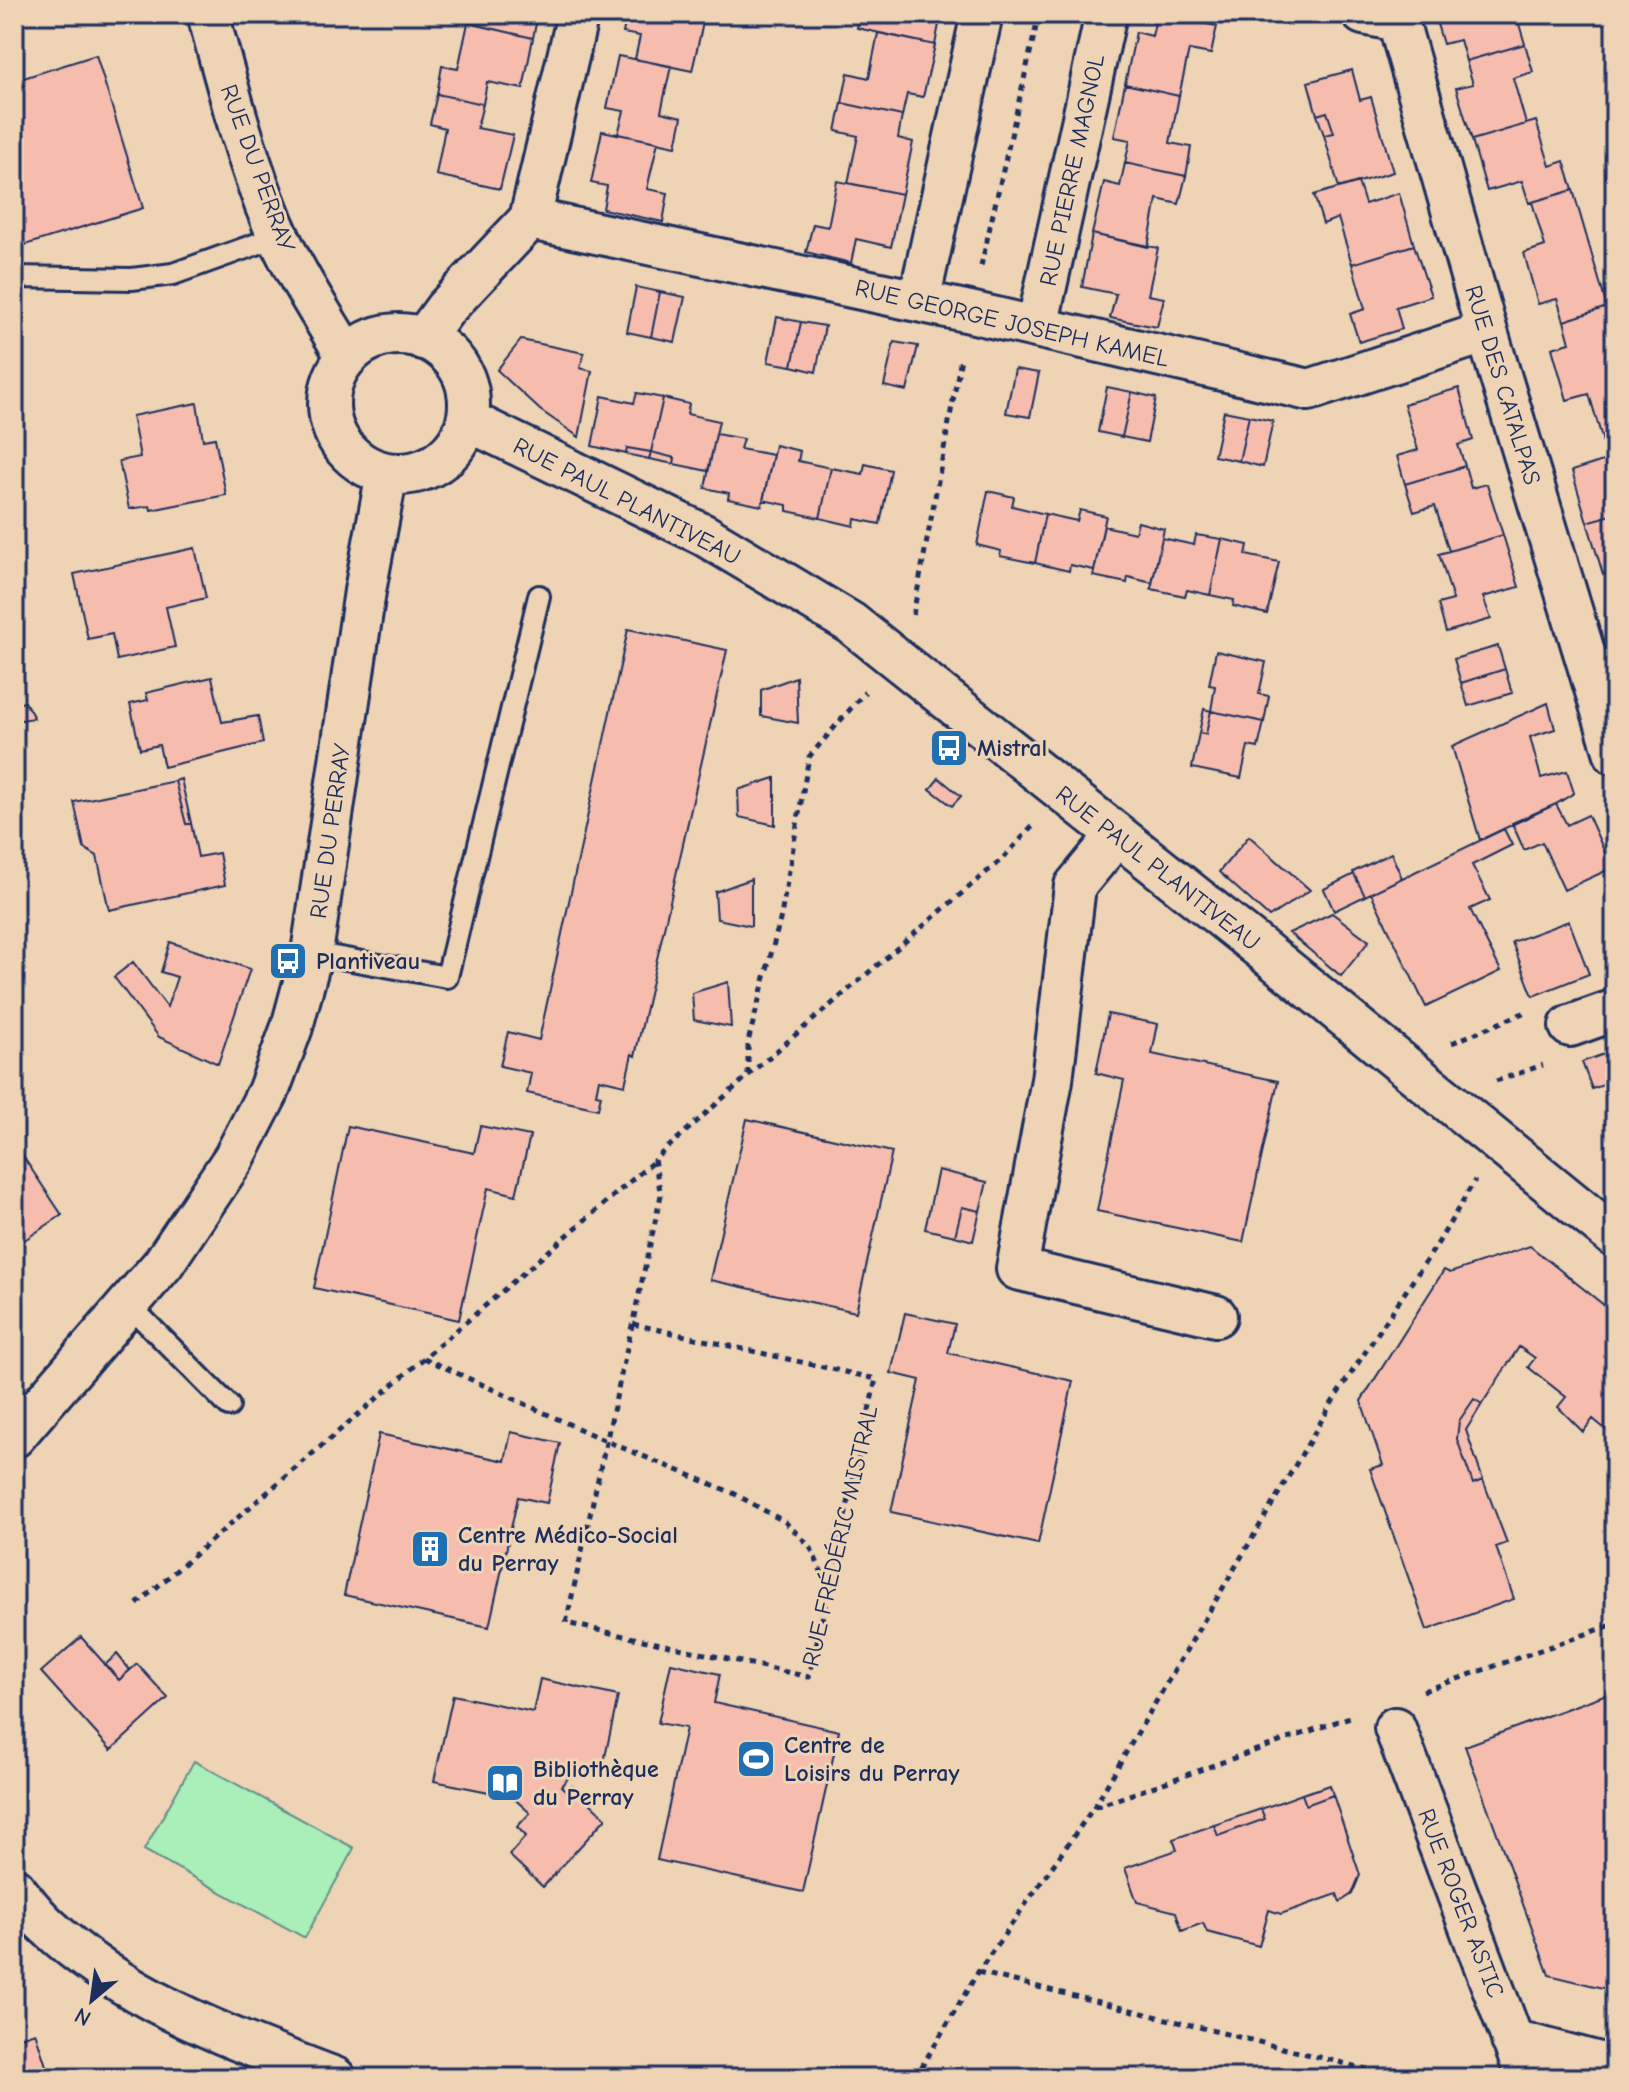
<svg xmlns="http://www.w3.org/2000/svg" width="1629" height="2092" font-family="'Comic Neue',sans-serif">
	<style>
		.green { fill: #aaeeba; stroke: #628e8c; stroke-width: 2 }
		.building { fill: #f6bdae; stroke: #1b2f5e; stroke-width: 2 }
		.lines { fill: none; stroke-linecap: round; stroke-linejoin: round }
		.service-casing { stroke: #1b2f5e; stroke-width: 26 }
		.minor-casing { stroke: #1b2f5e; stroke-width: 46 }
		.path { stroke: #1b2f5e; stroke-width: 5; stroke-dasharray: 6 6; stroke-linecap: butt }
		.service { stroke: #eed3b5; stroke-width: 20 }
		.minor { stroke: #eed3b5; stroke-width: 40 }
		.labels { text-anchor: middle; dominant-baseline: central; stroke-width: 6; stroke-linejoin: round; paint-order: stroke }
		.street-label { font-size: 24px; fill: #1b2f5e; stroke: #eed3b5 }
		.poi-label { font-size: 24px; font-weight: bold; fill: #1b2f5e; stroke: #eed3b5; text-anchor: start }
	</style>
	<rect width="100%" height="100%" fill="#eed3b5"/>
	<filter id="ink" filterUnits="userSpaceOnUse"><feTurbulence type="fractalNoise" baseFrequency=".0125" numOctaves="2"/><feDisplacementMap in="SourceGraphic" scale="16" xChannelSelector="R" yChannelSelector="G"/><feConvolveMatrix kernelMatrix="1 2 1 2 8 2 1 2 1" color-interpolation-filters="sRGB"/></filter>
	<g filter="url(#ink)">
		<path class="green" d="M194,1761l160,87 -49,90 -161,-88z"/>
		<path class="building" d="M480,14h58l-5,24 -55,-13z
			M627,14h78l-13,57 -57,-12 5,-23 -17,-3z
			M860,14h81l-6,31 -78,-17z
			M1157,14l60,12 -6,28 -22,-4 -10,46 -54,-12 11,-52 16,4z
			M1434,14h82l9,30 -59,17 -6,-21 -17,4z
			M468,23l65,15 -10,51 -36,-7 -4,22 -46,-10 5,-28 16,3z
			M878,33l57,12 -12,52 -16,-3 -5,22 -60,-13 6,-30 21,5z
			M1525,44l8,28 -20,6 13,46 -54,16 -16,-52 17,-4 -7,-23z
			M96,55l47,153 -118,37 -11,-35v-129z
			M618,56l53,10 -10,46 21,5 -6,29 -58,-12 6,-23 -17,-3z
			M1352,70l8,30 11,-3 22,75 -54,16 -15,-53 10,-2 -7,-21 -10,3 -9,-33z
			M1125,84l54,12 -9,47 21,4 -5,29 -61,-13 5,-23 -16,-3z
			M437,94l46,10 -6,24 36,7 -13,54 -64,-14 9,-47 -15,-4z
			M842,103l60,13 -4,22 15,4 -11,52 -54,-11 10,-47 -22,-5z
			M1327,112l7,21 -10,2 -7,-20z
			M1536,121l14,45 14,-5 9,29 -44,13 -7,-22 -35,10 -15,-51z
			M602,131l56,11 -11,47 21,4 -5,29 -60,-13 4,-23 -16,-3z
			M1125,163l61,13 -7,28 -22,-5 -9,48 -56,-13 12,-52 16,4z
			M837,181l65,13 -11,53 -35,-8 -5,24 -45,-11 7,-28 15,3z
			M1358,182l7,22 34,-11 15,52 -62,19 -14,-46 -15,6 -9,-29z
			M1573,190l34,117 -43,14 -7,-22 -19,5 -14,-51 21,-7 -13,-44z
			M1092,234l66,14 -10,47 16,3 -7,29 -47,-9 6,-24 -34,-7z
			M1414,245l17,51 -35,11 6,22 -43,13 -9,-28 15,-5 -13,-45z
			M636,287l24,5 -9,45 -24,-5z
			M660,292l25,5 -10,45 -24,-5z
			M1607,307l8,24v103l-13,4 -13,-44 -22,6 -15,-52 18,-5 -6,-22z
			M777,317l24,5 -9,44 -24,-4z
			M801,322l24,4 -9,46 -24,-6z
			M521,340l63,13 -4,15 12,3 -13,66 -39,-27 -43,-40z
			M894,342l24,4 -11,45 -23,-5z
			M1015,369l24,4 -9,44 -24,-4z
			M1107,387l25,5 -10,45 -24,-5z
			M1459,388l14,52 -15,5 7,21 -60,18 -8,-28 21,-6 -14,-46z
			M1132,392l24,6 -9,44 -25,-5z
			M637,393l26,5 -12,54 -24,-4 -1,6 -34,-8 10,-50 32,7z
			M663,398l26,6 -2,10 32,7 -11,50 -34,-7 1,-6 -24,-6z
			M197,403l6,37 12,-2 11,57 -75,15 -1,-4 -21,3 -10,-48 21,-4 -8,-41z
			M1224,411l25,5 -10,45 -25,-5z
			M1249,416l24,5 -10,46 -24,-6z
			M716,434l27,5 -3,10 33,6 -11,51 -34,-7 1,-6 -24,-5z
			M1615,434v80l-28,8 -15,-51 34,-11 -4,-22z
			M775,445l25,6 -2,10 33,7 -11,50 -33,-7v-6l-24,-5z
			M627,448l24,4 -2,7 -23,-5z
			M651,452l24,6 -1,6 -25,-5z
			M865,464l26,6 -11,54 -25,-5 -1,7 -34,-8 11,-50 32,6z
			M1465,466l6,22 16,-4 16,51 -54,16 -14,-45 -21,6 -9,-28z
			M988,491l26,6 -2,9 33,8 -10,49 -35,-7 1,-5 -24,-6z
			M1080,510l26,6 -12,54 -24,-5 -1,6 -34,-8 10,-49 32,7z
			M1615,514v56l-12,4 -16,-52z
			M1138,522l26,7 -12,54 -24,-6 -1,6 -34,-7 11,-50 31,7z
			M1196,535l26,4 -12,56 -23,-5 -2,6 -34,-7 11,-51 32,7z
			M1503,535l16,52 -36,10 8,22 -45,13 -8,-28 15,-4 -14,-46z
			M1222,539l26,6 -2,10 33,7 -12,52 -34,-8 1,-6 -24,-5z
			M195,548l11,50 -40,9 9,40 -58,13 -5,-26 -24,5 -14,-65z
			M628,629l99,21 -92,406 -3,-2 -7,31 -26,-6 -3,15 5,1 -3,14 -71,-16 4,-20 -31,-7 8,-34 31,8z
			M1498,646l7,23 -44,14 -7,-24z
			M1216,651l50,11 -7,32 10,2 -5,26 -53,-11 4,-25 -6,-1z
			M1505,669l7,24 -44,13 -7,-23z
			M212,677l10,45 36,-6 5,27 -99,24 -5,-22 -19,4 -10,-45 18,-4 -2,-7z
			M796,677l2,46 -37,-7v-26z
			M25,702l9,16 -20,3v-17z
			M1548,703l7,26 -25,8 11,41 26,-7 7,22 -18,11 -76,36 -28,-94z
			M1204,709l7,2 -5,23 -7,-1z
			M1211,711l53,11 -6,26 -10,-2 -7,32 -49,-10 7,-35 7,1z
			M775,778v47l-36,-8 -1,-27z
			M939,778l22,18 -9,10 -22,-17z
			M181,779l10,44 -5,1 -11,-43z
			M175,781l11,43 5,-1 7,34 21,-4 6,32 -116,25 -12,-54 -13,-8 -10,-46z
			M1556,804l11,21 21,-10 24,53 -48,22 -22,-48 -18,8 -12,-27z
			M1504,829l8,16 -40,20 18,35 -20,9 31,62 -75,36 -55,-114z
			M1249,836l61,54 -41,27 -50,-45z
			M1391,853l11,25 -37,18 -12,-24z
			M1354,874l11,22 -31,15 -10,-22z
			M751,879v47l-34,-7 -2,-27z
			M1332,913l37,28 -28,35 -52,-43z
			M1569,921l20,53 -56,22 -21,-54z
			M170,942l80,27 -32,95 -59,-27 -45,-60 19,-15 34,45 10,-30 -16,-5z
			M728,982l3,45 -37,-7 -2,-27z
			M1108,1014l50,10 -6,30 126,27 -35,161 -146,-31 27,-131 -28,-7z
			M1615,1050v35l-1,-4 -22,8 -10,-27z
			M747,1119l145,33 -36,160 -146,-32z
			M348,1126l126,27 6,-27 50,10 -14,59 -28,-7 -29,132 -145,-32z
			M14,1143l48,72 -48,32z
			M938,1170l49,12 -7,29 -18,-4 -7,29 -30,-7z
			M962,1207l18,4 -7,30 -18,-5z
			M1530,1246l85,68v123l-22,-18 -10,13 -25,-25 8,-10 -38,-30 7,-9 -16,-11 -37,57 -8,-5 -15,22 -2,18 16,45 10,-4 24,63 -11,4 18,52 -87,31 -57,-161 13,-4 -22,-64 83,-131 6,3z
			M905,1313l50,11 -7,29 125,28 -35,163 -147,-32 29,-132 -29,-7z
			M1474,1399l8,5 -16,26 17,50 -10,4 -16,-45 2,-18z
			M511,1432l49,11 -13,60 -29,-6 -29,130 -145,-32 35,-161 126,27z
			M81,1637l38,43 18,-16 31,34 -57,52 -70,-78z
			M117,1654l13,16 -11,10 -14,-15z
			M671,1663l49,11 -6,29 125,28 -36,161 -146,-32 29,-132 -28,-5z
			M540,1679l78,17 -17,80 -26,-6 -14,16 6,6 5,-6 34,32 -63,69 -34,-32 17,-19 -9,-9 13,-14 -22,-20 -8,-2 -1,3 -65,-13 19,-86 80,17z
			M1615,1691v300l-66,-16 -84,-229z
			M1330,1785l3,10 -27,10 -4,-11z
			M1302,1794l4,11 27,-10 27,80 -8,19 -12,8 -3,-8 -56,20 -12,-4 -10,36 -52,-14 -4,-9 -21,8 -6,-19 -39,-10 -12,-34 52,-18 -4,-11 41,-14 4,11 47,-17 -4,-10z
			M1261,1809l4,10 -47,17 -4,-11z
			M35,2032l15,46h-36v-39z"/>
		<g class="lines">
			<g class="service-casing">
				<path id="service" d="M14,277l118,2 41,-5 106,-38
					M312,953l135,24 92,-381
					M128,1304l101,102"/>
			</g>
			<g class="minor-casing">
				<path id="minor" d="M208,14c19,70 37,142 65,210 20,47 48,89 74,133
					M1363,14l35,7
					M1396,14l91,318 128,422
					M530,219l440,93 339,78 178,-58
					M919,301l63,-287
					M1037,327l69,-313
					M329 404a70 70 0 1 1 140 0a70 70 0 1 1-140 0Z
					M423,339l22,-30 85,-90 48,-205
					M467,420l237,115 147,88 409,325 355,289
					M1117,835l-42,51 -23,194 -35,189 199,47
					M1570,1026l45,-16
					M14,1437l149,-173 71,-106 34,-66 24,-65 20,-74 53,-362 22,-118
					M1395,1728l132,350
					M14,1888c10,12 20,26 32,37 81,77 187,114 289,153
					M1512,2040l103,27"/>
			</g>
			<path class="path" d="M981,266l58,-252
				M913,615l48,-257
				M1452,1043l76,-32
				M748,1075v-33l33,-126 28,-159 56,-65
				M1496,1081l47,-16
				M633,1324l243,55 -67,298 -243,-54 95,-428 -7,-35 106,-95 242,-206 31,-33
				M424,1358l182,83 127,52 52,29 25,24 19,43
				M137,1604l517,-443
				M1423,1691l192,-67
				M1095,1807l255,-90
				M978,1972l425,106
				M915,2078l63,-106 116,-165 242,-411 102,-153 37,-63"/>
			<use href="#service" class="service"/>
			<use href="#minor" class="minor"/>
		</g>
	</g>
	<defs>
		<g id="bus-square" transform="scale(2)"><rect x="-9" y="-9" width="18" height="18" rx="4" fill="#1f6fb2" stroke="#eed3b5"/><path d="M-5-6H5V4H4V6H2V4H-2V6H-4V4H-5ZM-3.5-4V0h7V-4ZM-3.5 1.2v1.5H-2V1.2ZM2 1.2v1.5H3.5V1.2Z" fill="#fff"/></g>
		<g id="building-square" transform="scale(2)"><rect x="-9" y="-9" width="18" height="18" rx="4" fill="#1f6fb2" stroke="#eed3b5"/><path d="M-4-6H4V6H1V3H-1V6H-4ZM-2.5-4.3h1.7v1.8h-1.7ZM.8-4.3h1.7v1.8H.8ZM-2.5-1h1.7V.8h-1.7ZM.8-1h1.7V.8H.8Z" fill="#fff"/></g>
		<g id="stadium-square" transform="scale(2)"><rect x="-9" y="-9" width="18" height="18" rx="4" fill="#1f6fb2" stroke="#eed3b5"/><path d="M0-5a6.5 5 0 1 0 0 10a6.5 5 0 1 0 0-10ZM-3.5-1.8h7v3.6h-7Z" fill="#fff"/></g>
		<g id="library-square" transform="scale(2)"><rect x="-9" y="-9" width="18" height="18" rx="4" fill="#1f6fb2" stroke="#eed3b5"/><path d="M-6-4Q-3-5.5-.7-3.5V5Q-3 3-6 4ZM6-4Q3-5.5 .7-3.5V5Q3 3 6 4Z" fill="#fff"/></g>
	</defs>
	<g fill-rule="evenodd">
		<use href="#bus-square" x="949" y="748"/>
		<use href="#bus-square" x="288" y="961"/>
		<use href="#building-square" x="430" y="1549"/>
		<use href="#stadium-square" x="756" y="1759"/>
		<use href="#library-square" x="505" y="1783"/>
	</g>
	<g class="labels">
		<g class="street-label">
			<text transform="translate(258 168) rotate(70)">RUE DU PERRAY</text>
			<text transform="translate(1072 170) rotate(-78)">RUE PIERRE MAGNOL</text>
			<text transform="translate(1012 323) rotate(13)">RUE GEORGE JOSEPH KAMEL</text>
			<text transform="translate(1503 385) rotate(73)">RUE DES CATALPAS</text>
			<text transform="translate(627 501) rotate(27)">RUE PAUL PLANTIVEAU</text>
			<text transform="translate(330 831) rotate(-82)">RUE DU PERRAY</text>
			<text transform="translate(1158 868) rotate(38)">RUE PAUL PLANTIVEAU</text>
			<text transform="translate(840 1536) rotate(-77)">RUE FRÉDÉRIC MISTRAL</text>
			<text transform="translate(1461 1903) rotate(69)">RUE ROGER ASTIC</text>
		</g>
		<g class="poi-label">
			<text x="977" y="748">Mistral</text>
			<text x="316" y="961">Plantiveau</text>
			<text x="458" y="1535">Centre Médico-Social<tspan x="458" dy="28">du Perray</tspan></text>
			<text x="784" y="1745">Centre de<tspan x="784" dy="28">Loisirs du Perray</tspan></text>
			<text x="533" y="1769">Bibliothèque<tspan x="533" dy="28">du Perray</tspan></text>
		</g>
	</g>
	<rect width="1629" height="2092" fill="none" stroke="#eed3b5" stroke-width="48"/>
	<rect x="24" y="24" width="1581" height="2044" fill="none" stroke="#1b2f5e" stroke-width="3" filter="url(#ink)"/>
	<g transform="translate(92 2000) rotate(209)" stroke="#eed3b5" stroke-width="6" paint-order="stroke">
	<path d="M0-6L14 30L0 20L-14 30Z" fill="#1b2f5e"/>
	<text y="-12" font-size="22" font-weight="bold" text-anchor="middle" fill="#1b2f5e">N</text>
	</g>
</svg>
